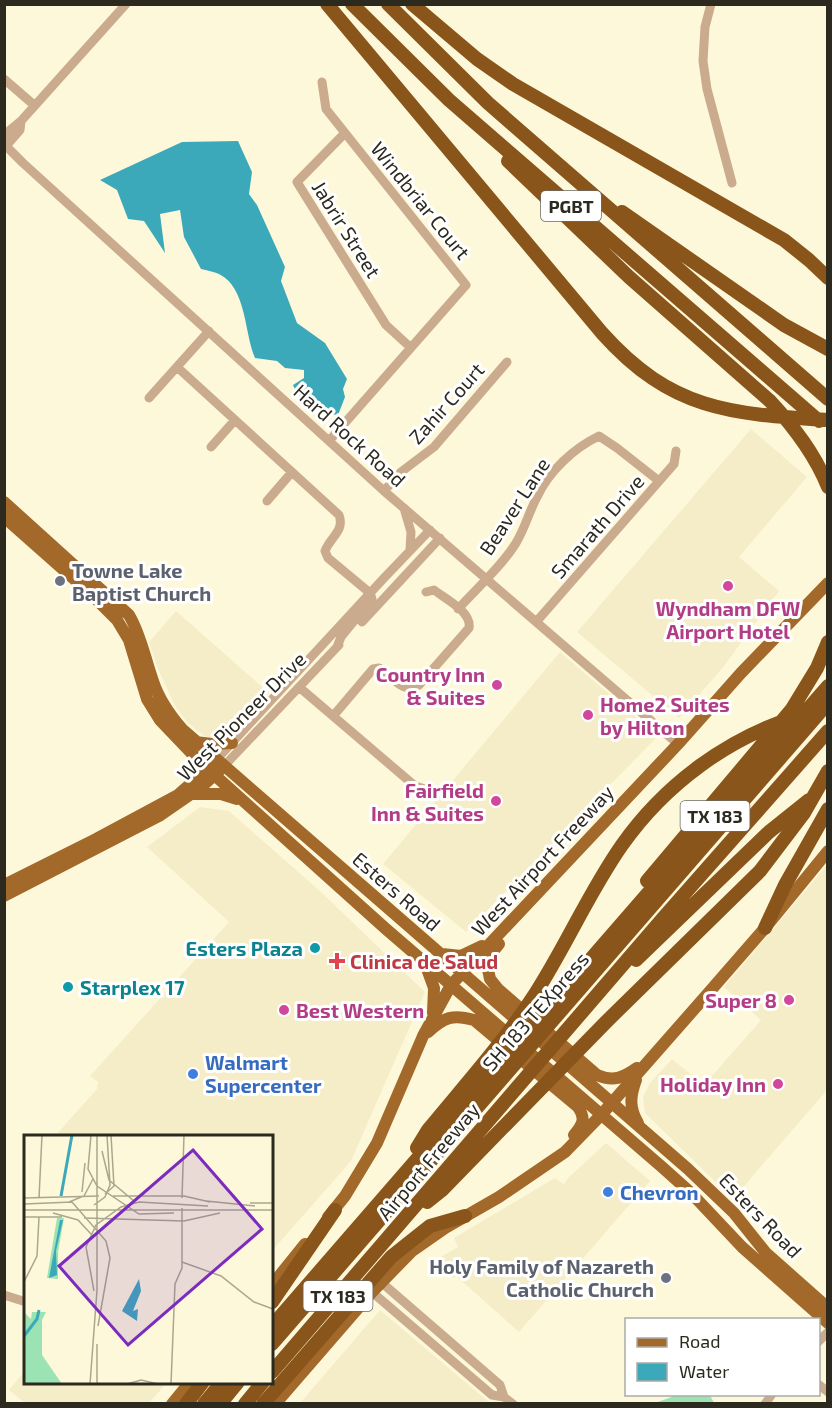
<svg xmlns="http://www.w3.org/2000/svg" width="832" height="1408" font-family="'Exo 2',sans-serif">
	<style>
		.built { fill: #f5edc8 }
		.green { fill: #9ce3b3 }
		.water { fill: #3ca9ba }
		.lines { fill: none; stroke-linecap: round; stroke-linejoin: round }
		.minor { stroke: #cbab8d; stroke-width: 9 }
		.major { stroke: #a2692b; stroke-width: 12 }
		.highway { stroke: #89551a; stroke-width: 14 }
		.worship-dot { fill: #6b7280; stroke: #fff; stroke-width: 2 }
		.hotel-dot { fill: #d1479c; stroke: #fff; stroke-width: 2 }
		.culture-dot { fill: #0f9aa8; stroke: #fff; stroke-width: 2 }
		.health-dot { fill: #e0444e; stroke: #fff; stroke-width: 2 }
		.shop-dot { fill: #3f7fe0; stroke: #fff; stroke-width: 2 }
		.labels { text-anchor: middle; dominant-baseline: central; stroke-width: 6; stroke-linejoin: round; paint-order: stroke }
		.shield { fill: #fff; stroke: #6b6a62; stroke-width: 1.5 }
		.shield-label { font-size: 18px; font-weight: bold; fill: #2c2a1f }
		.street-label { font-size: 20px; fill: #2c2a1f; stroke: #fff }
		.worship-label { font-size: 20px; font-weight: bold; fill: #5b616d; stroke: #fff; text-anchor: start }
		.hotel-label { font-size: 20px; font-weight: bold; fill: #b23c85; stroke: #fff; text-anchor: end }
		.culture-label { font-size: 20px; font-weight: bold; fill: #0d838f; stroke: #fff; text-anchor: end }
		.health-label { font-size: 20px; font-weight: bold; fill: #be3a42; stroke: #fff; text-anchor: start }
		.shop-label { font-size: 20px; font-weight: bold; fill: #366cbe; stroke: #fff; text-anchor: start }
		.inset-river { fill: none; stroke: #3ca9ba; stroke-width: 3 }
		.inset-road { fill: none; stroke: #aaa68f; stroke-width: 1.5 }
		.view { fill: #7b2cbf; fill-opacity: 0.15; stroke: #7b2cbf; stroke-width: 3 }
		.inset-edge { fill: none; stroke: #2c2a1f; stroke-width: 3 }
	</style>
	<rect width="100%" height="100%" fill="#fef8da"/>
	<path class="built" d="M751,429l56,48 -68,80 40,34 -55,75 -45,52 -102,-86z
		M176,611l93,82 -45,41 -14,4 -6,-2 -16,-13 -13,-17 -17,-37 -9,-27z
		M560,652l98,84 -192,196 -83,-68z
		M200,807l29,4 92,81 104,100 -74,169 -79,90v-115h-217l42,-47 1,-7 -8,-6 139,-154 -82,-75z
		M827,865v225l-94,109 -88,-86 -2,-16 7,-14 22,-24 32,26 57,-65 -37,-33z
		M606,1143l44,38 -131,151 -63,-56 -3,2 -14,-20 19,-11 -4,-9 101,-60 9,6 4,-6z
		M380,1310l110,93h-190z
		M25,1371l1,11h134l4,4 -15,17h-124l-16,-13z"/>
	<path class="green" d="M677,1395h33l4,8h-59z"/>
	<path class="water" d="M238,141l14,31 -3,22 8,11 28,62 -4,14 16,42 28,20 22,36 -4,10 2,8 -7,18c-18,-2 -38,-12 -45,-30l11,-7v-8l-19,-2 -8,-7 -22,-3c-11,-25 -8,-70 -36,-84 -5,-2 -12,-4 -18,-5l-17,-32 -4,-27 -20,4 5,39 -21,-32 -16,-2 -11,-29 -17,-10 82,-38z"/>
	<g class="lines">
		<path class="minor" d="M711,4l-6,23 -2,34 4,28 25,94
			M4,79l30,26
			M322,82l4,27 140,176 -137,156
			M345,133l-48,49 89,143 24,22
			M4,135l17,-14 105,-117
			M4,144l19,19 361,328 294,253
			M6,146l14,-16 1,-9
			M177,367l162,148c6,16 -9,22 -14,36l3,7 42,35 2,6 -31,38 -4,10
			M149,398l60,-67
			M211,447l24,-27
			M384,491l17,-19 33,-25 73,-85
			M267,501l25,-29
			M404,508l7,24 -1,18
			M458,609c19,-21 43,-42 58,-66 9,-15 13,-31 21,-46 12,-26 37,-49 62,-61l18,12 42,33
			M537,621l137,-157 2,-13
			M362,622l78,-84
			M299,687l116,99 10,3
			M334,715l39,-46 6,-1c14,8 23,27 40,17l50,-57c3,-16 -23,-29 -35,-38l-8,2
			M217,759l167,-181 46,-48
			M224,766l115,-121
			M381,1282l119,103 4,12
			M372,1292l120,103 12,2 9,7
			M4,1295l22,7
			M818,1342l10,-10
			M818,1384l10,8
			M765,1404l7,-10"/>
		<path class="major" d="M4,502l125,113c12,20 16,44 24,66 6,19 17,34 29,48l506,440 46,44 32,40 62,55
			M4,517l87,77 26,26 12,20 18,59 13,21 40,42 186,167 276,238 29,26 51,54 86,76
			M195,742l17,2 20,-1
			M192,794h29l16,5
			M4,885l92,-46 82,-44 34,-30
			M4,896l155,-80 42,-29 18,-16
			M499,944l-13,16 4,19 8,10 99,86c16,7 26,3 40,-7
			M442,954l19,2 21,-10
			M426,966l8,22 -1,25
			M428,1032c16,-15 25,-18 46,-12l104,87c8,12 5,17 -4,28
			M636,1080c-6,16 -7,28 2,43
			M328,1217l17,-21 32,-53 46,-107 28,-51 227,-241 63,-71 87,-90
			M272,1285l33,-41
			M172,1404l18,-22
			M275,1404l97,-112 40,-41 33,-23 54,-31 66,-45 37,-38 109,-124 54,-62 63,-77"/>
		<path class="highway" d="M327,4l275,329c69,77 127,81 226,87
			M352,4l97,96 370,321
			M388,4l100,99 340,296
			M412,4l65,55 36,25 271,156 25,20 19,18
			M508,161l121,116 141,124c24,26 45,53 58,86
			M622,212l162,113 44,24
			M647,881l145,-172 25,-41 11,-26
			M765,928l20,-43 43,-76
			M636,960l133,-128 40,-32
			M417,1148l11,-18c36,-44 76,-88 107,-136 31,-48 54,-102 87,-149 43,-61 107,-108 177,-129
			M427,1202l15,-12 164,-168 154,-151 44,-58 24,-42
			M272,1302l63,-92
			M272,1326l556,-640
			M272,1344l556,-641
			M272,1372l392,-455 164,-186
			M186,1404l17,-22
			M204,1404l18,-22
			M220,1404l18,-22
			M245,1404l18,-22
			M263,1404l128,-147 39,-31 35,-10"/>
	</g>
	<g class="worship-dot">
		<circle cx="60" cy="581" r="6"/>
		<circle cx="666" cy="1278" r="6"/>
	</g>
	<g class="hotel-dot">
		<circle cx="728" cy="586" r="6"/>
		<circle cx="497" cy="685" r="6"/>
		<circle cx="588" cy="715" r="6"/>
		<circle cx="496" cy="801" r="6"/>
		<circle cx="789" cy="1000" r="6"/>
		<circle cx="284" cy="1010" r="6"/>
		<circle cx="778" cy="1084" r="6"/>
	</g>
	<g class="culture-dot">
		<circle cx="315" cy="948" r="6"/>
		<circle cx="68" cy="987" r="6"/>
	</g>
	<path class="health-dot" d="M334 952h6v6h6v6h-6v6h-6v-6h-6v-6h6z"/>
	<g class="shop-dot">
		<circle cx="193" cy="1074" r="6"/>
		<circle cx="608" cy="1192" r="6"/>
	</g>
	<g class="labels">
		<g class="shield">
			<rect x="541" y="191" width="60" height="30" rx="4.5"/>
			<rect x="680.5" y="801" width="69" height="30" rx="4.5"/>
			<rect x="303.5" y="1281" width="69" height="30" rx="4.5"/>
		</g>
		<g class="shield-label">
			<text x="571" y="206">PGBT</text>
			<text x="715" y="816">TX 183</text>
			<text x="338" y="1296">TX 183</text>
		</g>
		<g class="street-label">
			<text transform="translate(421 200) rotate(51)">Windbriar Court</text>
			<text transform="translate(347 229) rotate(58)">Jabrir Street</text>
			<text transform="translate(446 403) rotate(-48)">Zahir Court</text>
			<text transform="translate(350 435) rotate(42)">Hard Rock Road</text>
			<text transform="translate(514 506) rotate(-57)">Beaver Lane</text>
			<text transform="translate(597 526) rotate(-49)">Smarath Drive</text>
			<text transform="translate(241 716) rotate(-45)">West Pioneer Drive</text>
			<text transform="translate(542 860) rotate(-47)">West Airport Freeway</text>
			<text transform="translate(397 891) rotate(41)">Esters Road</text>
			<text transform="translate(535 1011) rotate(-49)">SH 183 TEXpress</text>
			<text transform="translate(428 1161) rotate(-50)">Airport Freeway</text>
			<text transform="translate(761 1215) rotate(46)">Esters Road</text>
		</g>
		<g class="worship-label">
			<text x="72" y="570">Towne Lake<tspan x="72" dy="23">Baptist Church</tspan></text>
			<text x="654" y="1266" text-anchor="end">Holy Family of Nazareth<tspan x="654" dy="23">Catholic Church</tspan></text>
		</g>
		<g class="hotel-label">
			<text x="728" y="608" text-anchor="middle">Wyndham DFW<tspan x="728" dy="23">Airport Hotel</tspan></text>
			<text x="485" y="674">Country Inn<tspan x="485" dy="23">&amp; Suites</tspan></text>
			<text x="600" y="704" text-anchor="start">Home2 Suites<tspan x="600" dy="23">by Hilton</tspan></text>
			<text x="484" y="790">Fairfield<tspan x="484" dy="23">Inn &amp; Suites</tspan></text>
			<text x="777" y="1000">Super 8</text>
			<text x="296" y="1010" text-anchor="start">Best Western</text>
			<text x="766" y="1084">Holiday Inn</text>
		</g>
		<g class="culture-label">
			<text x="303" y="948">Esters Plaza</text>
			<text x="80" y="987" text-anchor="start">Starplex 17</text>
		</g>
		<g class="health-label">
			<text x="350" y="961">Clinica de Salud</text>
		</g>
		<g class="shop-label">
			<text x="205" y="1062">Walmart<tspan x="205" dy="23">Supercenter</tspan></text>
			<text x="620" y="1192">Chevron</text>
		</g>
	</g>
	<g transform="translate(24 1135)">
		<rect width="249" height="249" fill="#fef8da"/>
		<path d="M33,83h7l-6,34v27l-11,-1zM0,177l7,7 1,-7h14l-4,8v35l20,29h-38z" fill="#9ce3b3"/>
		<path d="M36,85h3l-7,31 1,24 -8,3zM115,144l2,12 -8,20 5,-2 -1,12 -15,-10z" fill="#3ca9ba"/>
		<path class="inset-river" d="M37,61l11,-61M0,201l13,-17 2,-9"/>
		<path class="inset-road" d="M67,0l-3,34 9,17 42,28 35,-1M78,16l7,29 25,21M58,57l3,-29M81,59l9,-8 -3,-51M89,61h71l26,6M0,63l75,-2M15,63l3,-63M158,63l2,-63M182,66l49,5M45,67l15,-6 9,-17M226,68h23M0,69l48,-2 34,39 4,17 -12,68M70,70l11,-8 5,-12 -3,-50M0,75h249M29,78l25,7 13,14M0,82h38M60,83l100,3 36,-8M158,127l39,14 33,26 19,7M0,147l13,-26 2,-39M70,156l-8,-44 10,-22 25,-18 18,-5 69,4M73,209v40M66,249l7,-94v-155M103,249l14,-4 17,4M147,249l4,-100 7,-16v-60"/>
		<path class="view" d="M169,15l69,79 -134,116 -69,-79z"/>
		<rect width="249" height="249" class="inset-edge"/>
	</g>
	<rect width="832" height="1408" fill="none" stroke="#2c2a1f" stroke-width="12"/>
	<rect x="625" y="1318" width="195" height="78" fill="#ffffff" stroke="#abaaa5" stroke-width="1.5"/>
	<rect x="637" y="1338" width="30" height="9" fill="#a2692b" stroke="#abaaa5" stroke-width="1.5"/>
	<text x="679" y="1348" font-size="18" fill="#2c2a1f">Road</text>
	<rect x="637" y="1363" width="30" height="18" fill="#3ca9ba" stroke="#abaaa5" stroke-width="1.5"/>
	<text x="679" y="1378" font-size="18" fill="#2c2a1f">Water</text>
</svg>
